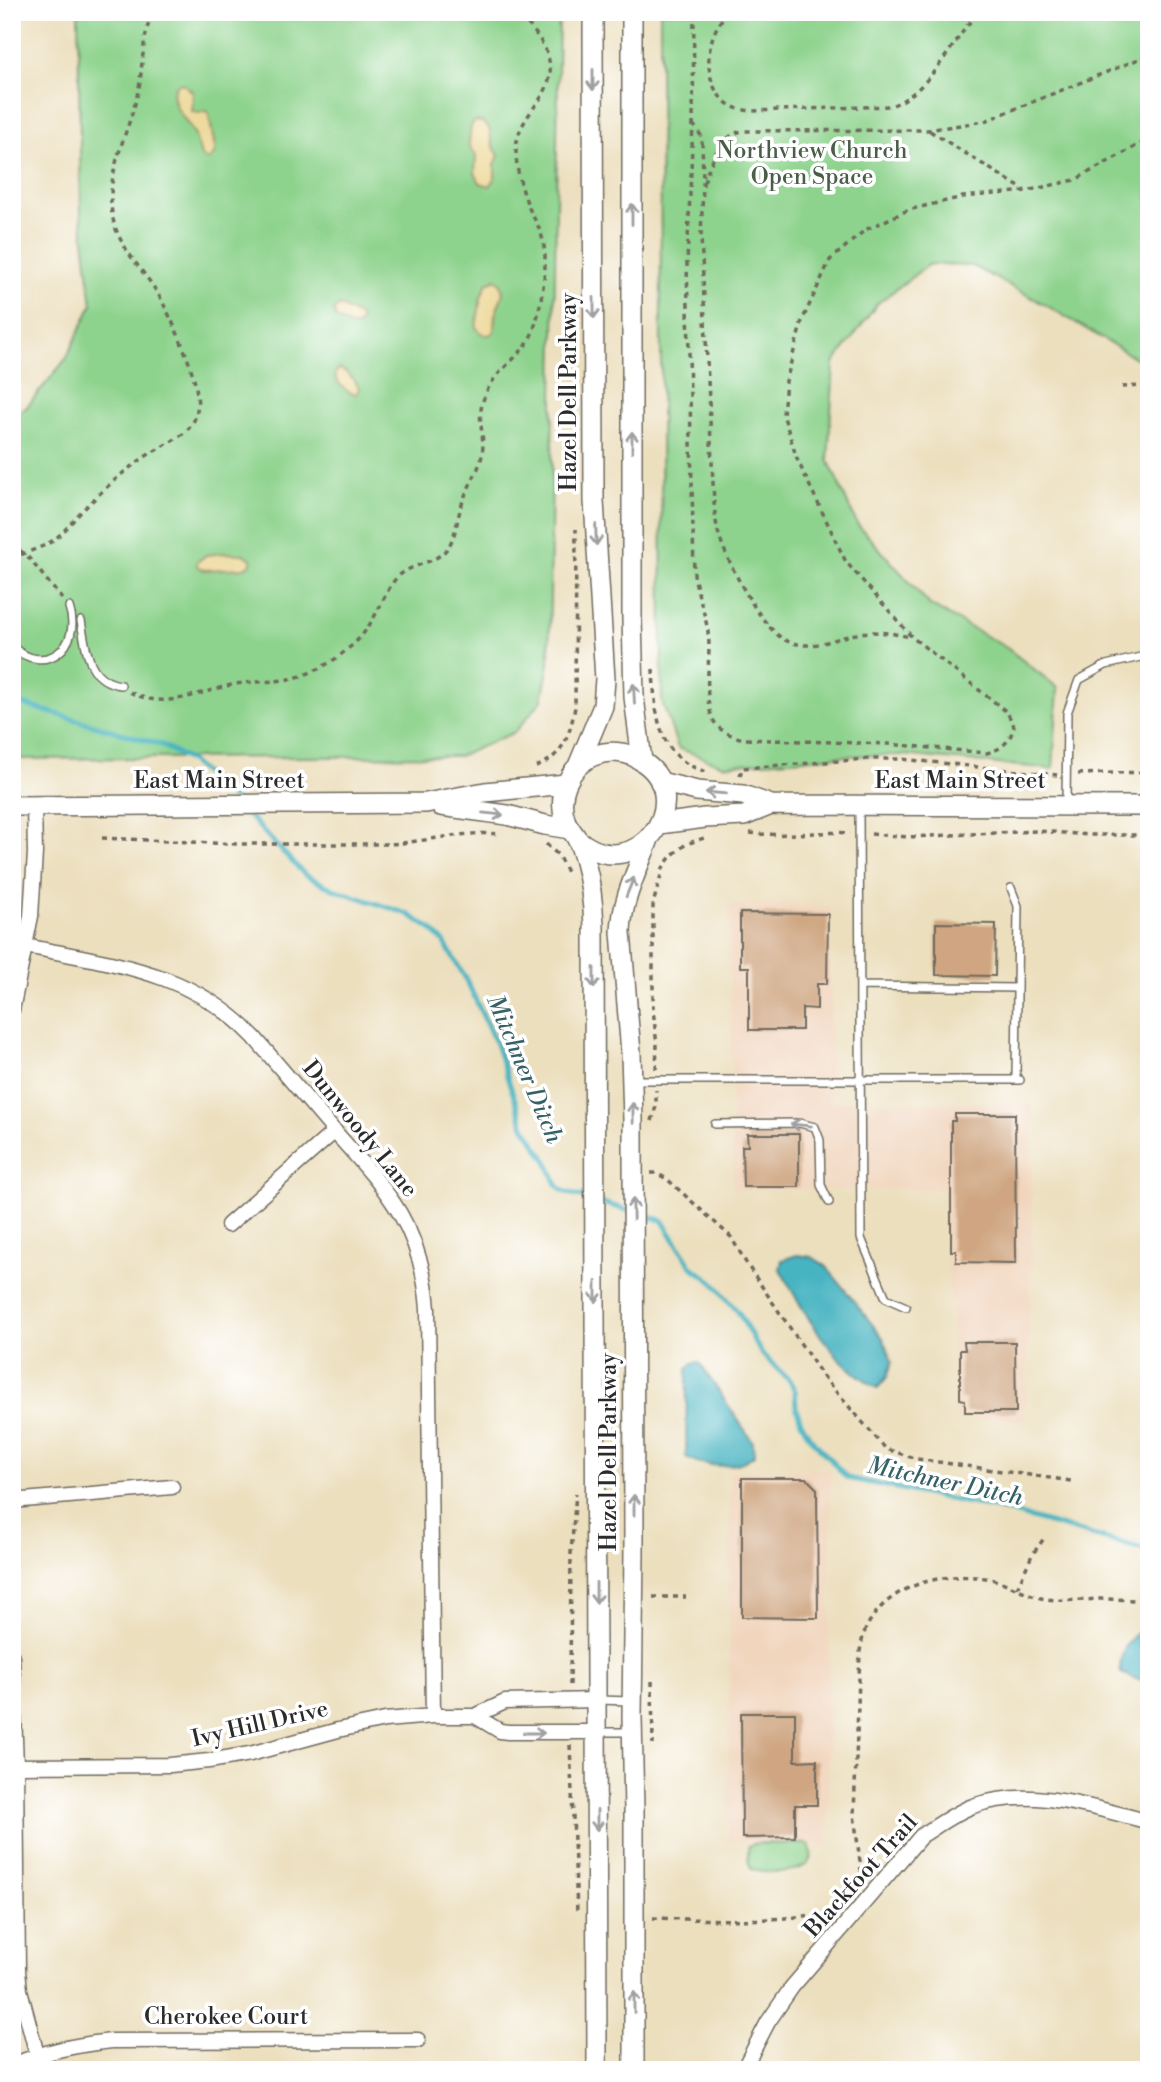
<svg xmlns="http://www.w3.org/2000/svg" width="1161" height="2082" font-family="'Libre Bodoni',serif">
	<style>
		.built { fill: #f1d5bd }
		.green { fill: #8ed38d; stroke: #5c7f5c; stroke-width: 2 }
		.sand { fill: #eeda9e; stroke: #8c8264; stroke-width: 2 }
		.water { fill: #46b4c1; stroke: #387076; stroke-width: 2 }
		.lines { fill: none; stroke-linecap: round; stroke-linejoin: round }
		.stream { stroke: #46b4c1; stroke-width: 5 }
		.building { fill: #cfa681 }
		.lane-casing { stroke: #6f6a5e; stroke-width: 10 }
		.street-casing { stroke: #6f6a5e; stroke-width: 17 }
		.secondary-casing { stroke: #6f6a5e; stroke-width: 22 }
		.path { stroke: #6f6a5e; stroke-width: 3.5; stroke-dasharray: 5 5; stroke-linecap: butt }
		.lane { stroke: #fff; stroke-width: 7 }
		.street { stroke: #fff; stroke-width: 14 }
		.secondary { stroke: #fff; stroke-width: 19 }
		.oneway { stroke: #a0a0a0 }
		.labels { text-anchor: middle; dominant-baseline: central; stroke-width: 7; stroke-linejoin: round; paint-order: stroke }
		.park-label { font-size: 23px; fill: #495d48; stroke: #fff }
		.street-label { font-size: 23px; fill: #2b2b2b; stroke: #fff }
		.water-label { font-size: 24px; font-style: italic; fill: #366267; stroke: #fff }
	</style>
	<rect width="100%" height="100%" fill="#fff"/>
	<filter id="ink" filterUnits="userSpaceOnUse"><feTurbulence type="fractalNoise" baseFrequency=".0143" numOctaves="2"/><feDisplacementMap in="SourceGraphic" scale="14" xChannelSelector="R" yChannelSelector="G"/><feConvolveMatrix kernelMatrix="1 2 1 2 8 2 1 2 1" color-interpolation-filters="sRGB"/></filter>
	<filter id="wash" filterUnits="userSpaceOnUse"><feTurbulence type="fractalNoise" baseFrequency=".00686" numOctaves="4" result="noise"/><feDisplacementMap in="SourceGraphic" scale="28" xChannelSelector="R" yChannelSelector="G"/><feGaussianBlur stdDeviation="1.57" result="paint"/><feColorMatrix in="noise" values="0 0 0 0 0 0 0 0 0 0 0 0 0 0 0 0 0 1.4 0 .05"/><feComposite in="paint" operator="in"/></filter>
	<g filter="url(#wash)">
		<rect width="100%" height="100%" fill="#ecdfbe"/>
		<path class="built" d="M729,904l101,2 1,196 201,2v138l-7,178 -68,-2 -14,-229 -210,1z
			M831,1469l-3,376 -100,-4 2,-369z"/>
		<path class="green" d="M78,12h481l-10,652 -7,36 -27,32 -55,24 -448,3v-344l14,-7 40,-49 26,-54 -11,-91z
			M660,12h489v354l-105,-62 -71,-38 -44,-2 -51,39 -44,60 -6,97 29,64 73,81 77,43 51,40 -5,81 -150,-14 -62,1 -118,9 -45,-17 -16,-47z
			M757,1843l52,1c14,33 -40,29 -58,25l-3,-9v-14z"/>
		<path class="sand" d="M182,83l11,9 -1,19 6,2 8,-2 3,4 6,33v5l-5,6h-5l-4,-4 -7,-22 -18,-26 -3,-13 3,-9z
			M475,121l7,1 7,6 4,18 6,9 -4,10v14l-5,7 -10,-3 -5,-10 1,-18 -6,-8 -1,-4 2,-17z
			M496,279l5,4 2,11 -8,21 -1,17c-6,6 -14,2 -18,-5l5,-30 6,-14z
			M341,306l19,11 1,3 -3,6h-8l-14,-8 -2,-7 1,-3z
			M339,369c8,2 19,13 20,21l-3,4c-10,-1 -21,-12 -21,-21z
			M223,553l21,1 7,5v5l-7,4 -40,2 -7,-4v-4l9,-7z"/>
		<path class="water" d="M797,1255l15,2 14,9 57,72 9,24 -5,15 -9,11c-46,-24 -74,-75 -98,-119l2,-9z
			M699,1362l54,80 1,13c-17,15 -49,13 -68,2l1,-88 5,-5z
			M1149,1624v60l-28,-11c-4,-21 11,-39 28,-49z"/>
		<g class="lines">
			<path class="stream" d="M12,701l150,44 28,16 43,38
				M242,809l63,66 28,14 75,25 23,15 13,13 22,37 30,65 28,82 24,37 9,22 6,6 26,8
				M599,1202l31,9
				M639,1214l23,6 30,47 20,14 27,32 22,40 29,28 5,10 1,16 5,15 8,14 38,42 152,31 150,42"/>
		</g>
		<g id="blocks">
			<path class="building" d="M740,913l88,1 -1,70h-10v25l-15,-1v22h-53v-63h-9z
				M936,923l60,1 -1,52 -59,-1z
				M955,1114h60l1,149 -60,-1v-11h-5v-130h4z
				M747,1134h52v53h-56l-1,-41h6z
				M964,1342h51l1,70h-51v-12l-5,-1v-49h5z
				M742,1478h64l11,11 1,129 -76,-1z
				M741,1713h54v48l22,-1v45h-22v32l-53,1z"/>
		</g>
	</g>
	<g filter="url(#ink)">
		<use href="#blocks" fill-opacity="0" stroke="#6f6a5e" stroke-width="2"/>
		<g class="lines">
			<g class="lane-casing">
				<path id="lane" d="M81,621c5,27 6,60 40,64
					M12,646c32,31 71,1 57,-39
					M1066,805l1,-92 12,-33 27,-15 43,-10
					M859,807l2,431 25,60 20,9
					M1011,888l7,18 -2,174
					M860,986l157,2
					M633,1080h387
					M715,1124l84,-1 16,4 5,13 1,45 8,17
					M598,1700l33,1
					M597,1732h33"/>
			</g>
			<g class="street-casing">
				<path id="street" d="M26,946c86,18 164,24 228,91 27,32 54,63 81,95 52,58 87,95 93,177l5,407
					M12,1010l19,-94 4,-63 -1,-47
					M228,1225l107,-94
					M12,1501l160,-14
					M12,1656l4,110 2,204 2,20 21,80
					M475,1716l25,15 8,1h88
					M12,1766l158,-1 39,-4 41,-7 88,-24 47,-10 48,-4h42l30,-14 92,-2
					M12,2066c31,-15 65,-21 99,-25l307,-1
					M743,2070l25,-48 24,-35 129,-151c16,-10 33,-23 52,-30 59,-20 118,1 176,16"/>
			</g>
			<g class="secondary-casing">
				<path id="secondary" d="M632,12v606l2,79 8,64
					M578,766l25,-60 2,-27 -11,-178 -1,-489
					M660,782l37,9 46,4 28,10 378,1
					M12,806l414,-3 59,-11 81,-8
					M441,806l66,9 38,10 25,4
					M659,824l46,-6 39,-2 27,-11
					M577,839c59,51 124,-42 63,-79 -14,-9 -31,-10 -47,-4 -23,10 -36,38 -28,63 2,7 7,12 11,18 4,7 7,17 9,25 6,21 8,41 9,63l3,1145
					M634,2070v-260l-2,-93 2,-167 -1,-430 -2,-67 -10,-121c1,-33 17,-63 28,-93"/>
			</g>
			<path class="path" d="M694,12l-1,111 -6,140 7,311c3,20 11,38 14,58 4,26 -7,69 7,91 6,9 18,13 28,16l145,5 99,9c15,-4 23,-11 27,-27l-7,-14 -95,-75 -66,-75 -49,-103 -14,-45 3,-33 16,-60 28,-61 35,-30 43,-20 55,-13 63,-6 49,-11 74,-41
				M729,12c-26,21 -30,82 7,96 4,2 11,2 16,3l138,-5c38,-12 62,-64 88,-94
				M693,124l9,13 1,47 -2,53 13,266c1,11 2,22 5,32 8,27 38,84 60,101 7,6 16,8 25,9 18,1 35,-8 52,-11 18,-4 36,-1 54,3
				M930,131l94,59
				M704,182c7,-20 16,-46 38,-51l186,-1 57,-9 164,-66
				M1122,387l21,-1 6,4
				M12,544l16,13 34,42
				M12,559c14,-8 30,-10 43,-20 10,-8 17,-18 26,-27 23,-23 48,-47 77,-63 17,-10 36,-17 39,-39 5,-25 -21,-82 -33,-105 -14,-30 -44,-53 -51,-86 -9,-44 14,-82 24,-123 4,-14 4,-28 6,-42 1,-14 5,-28 8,-42
				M653,669c2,44 4,91 55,103
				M130,692c34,18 64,2 97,-6 16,-4 32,-4 47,-5 29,-2 55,-15 76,-34 14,-11 23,-27 31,-43 5,-9 11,-24 20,-30 16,-12 39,-11 49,-30 7,-13 7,-26 12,-40 5,-17 17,-32 20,-49 4,-23 -8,-36 4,-62 9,-20 23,-28 37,-44 10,-12 14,-29 17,-44 4,-22 8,-47 2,-68 -3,-11 -9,-20 -13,-29 -7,-18 -13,-38 -13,-57 0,-21 12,-35 24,-52 24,-33 1,-62 -23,-87
				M536,767c28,-11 34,-33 39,-60l1,-178
				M1078,774l71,-2
				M740,776l2,-8 124,-9h35l156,16
				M750,833c33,4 67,-2 100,0
				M871,834l37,3 130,-6 52,4h59
				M102,838l134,6h153c36,-2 73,-13 109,-10
				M546,844l12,11 10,19
				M656,1069l1,-23 -4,-37v-105l10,-36 8,-12 15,-12 18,-6
				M652,1121l4,-15v-16
				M651,1173h5l11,6 64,58 17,29 76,112 62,71 31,10 154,22
				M1017,1588l15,-33 13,-18
				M653,1597h33
				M652,1681l1,63
				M570,1685l1,-132 5,-60
				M570,1745l7,167
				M653,1918c38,1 155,7 184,-11 9,-6 17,-20 25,-29l-8,-64 6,-163c2,-11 4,-21 10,-30 24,-39 79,-50 121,-42 17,4 33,14 50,19 19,4 40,2 59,1 17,0 33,1 49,2"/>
			<use href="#lane" class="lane"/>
			<use href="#street" class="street"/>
			<use href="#secondary" class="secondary"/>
		</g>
		<defs><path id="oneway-shaft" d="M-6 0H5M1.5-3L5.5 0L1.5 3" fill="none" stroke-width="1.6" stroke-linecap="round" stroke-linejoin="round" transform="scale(1.75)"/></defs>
		<g class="oneway">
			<use href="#oneway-shaft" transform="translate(593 80) rotate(90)"/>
			<use href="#oneway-shaft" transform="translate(632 214) rotate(-90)"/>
			<use href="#oneway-shaft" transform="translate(594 308) rotate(90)"/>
			<use href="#oneway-shaft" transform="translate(632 442) rotate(-90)"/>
			<use href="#oneway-shaft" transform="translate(596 535) rotate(88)"/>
			<use href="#oneway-shaft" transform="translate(634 694) rotate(-93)"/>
			<use href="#oneway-shaft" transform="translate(716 793) rotate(-175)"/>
			<use href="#oneway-shaft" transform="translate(493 814) rotate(6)"/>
			<use href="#oneway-shaft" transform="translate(630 887) rotate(-68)"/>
			<use href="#oneway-shaft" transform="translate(594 978) rotate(90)"/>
			<use href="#oneway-shaft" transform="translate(633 1113) rotate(-91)"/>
			<use href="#oneway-shaft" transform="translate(801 1125) rotate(-174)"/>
			<use href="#oneway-shaft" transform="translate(633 1209) rotate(-91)"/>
			<use href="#oneway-shaft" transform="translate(596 1292) rotate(90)"/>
			<use href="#oneway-shaft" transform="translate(634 1505) rotate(-90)"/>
			<use href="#oneway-shaft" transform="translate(596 1593) rotate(90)"/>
			<use href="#oneway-shaft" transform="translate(534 1733)"/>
			<use href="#oneway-shaft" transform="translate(597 1820) rotate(90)"/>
			<use href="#oneway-shaft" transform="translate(634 2002) rotate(-90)"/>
		</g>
	</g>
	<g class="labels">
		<g class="park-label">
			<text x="812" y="151">Northview Church<tspan x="812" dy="26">Open Space</tspan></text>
		</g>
		<g class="street-label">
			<text transform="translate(569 392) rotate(-90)">Hazel Dell Parkway</text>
			<text x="219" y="781">East Main Street</text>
			<text x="960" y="781">East Main Street</text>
			<text transform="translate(360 1129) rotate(51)">Dunwoody Lane</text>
			<text transform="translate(609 1452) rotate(-90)">Hazel Dell Parkway</text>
			<text transform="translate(260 1724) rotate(-13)">Ivy Hill Drive</text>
			<text transform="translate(861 1876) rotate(-48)">Blackfoot Trail</text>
			<text x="226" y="2017">Cherokee Court</text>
		</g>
		<g class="water-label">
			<text transform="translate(524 1069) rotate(67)">Mitchner Ditch</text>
			<text transform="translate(945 1482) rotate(12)">Mitchner Ditch</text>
		</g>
	</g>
	<rect width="1161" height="2082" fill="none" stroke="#fff" stroke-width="42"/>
</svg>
